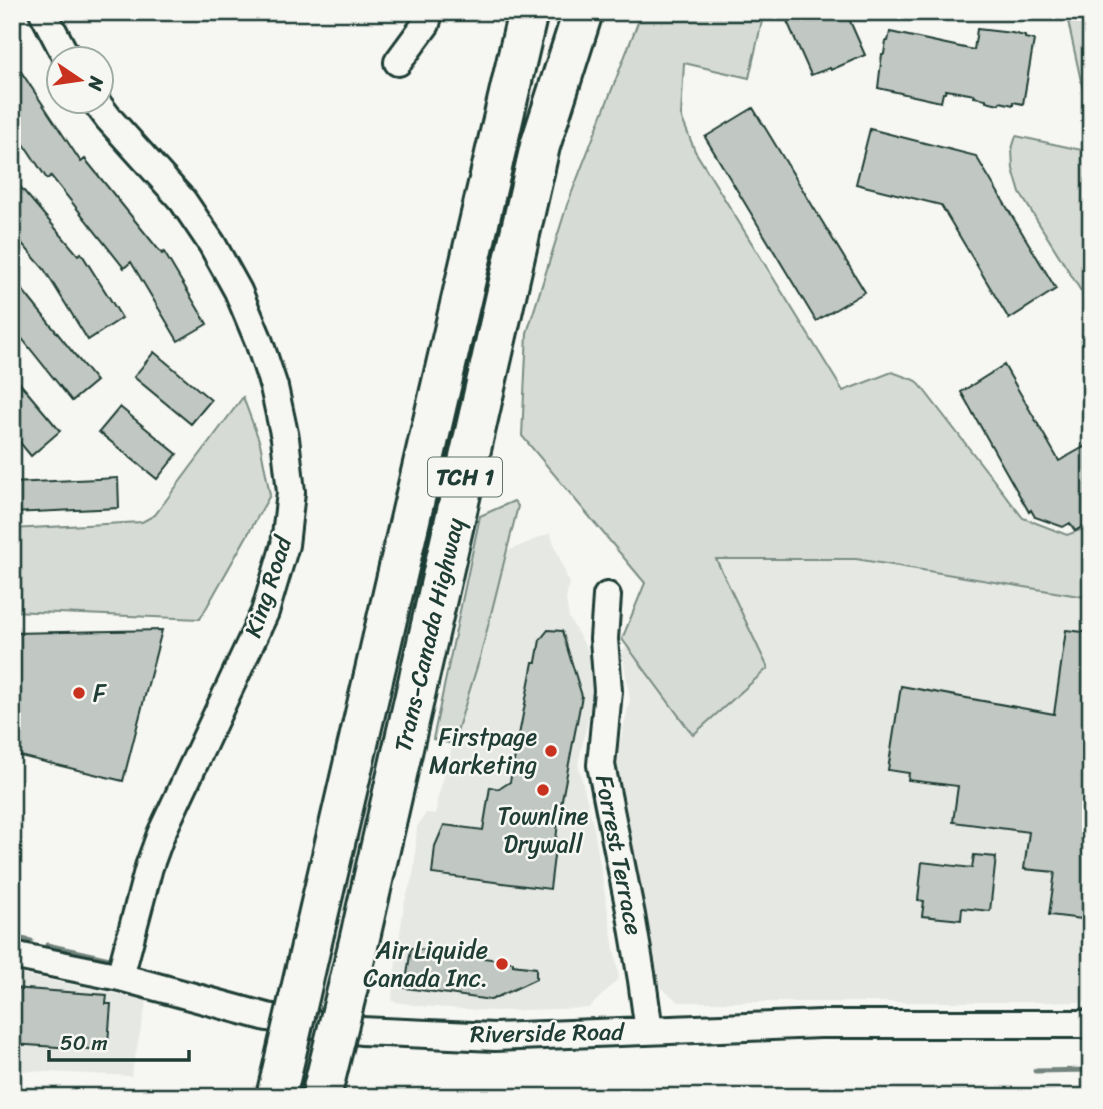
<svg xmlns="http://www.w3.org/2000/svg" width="1103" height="1109" font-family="Sriracha,sans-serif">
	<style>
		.built { fill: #e6e8e4 }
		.green { fill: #d6dbd6; stroke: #7a8c85; stroke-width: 2 }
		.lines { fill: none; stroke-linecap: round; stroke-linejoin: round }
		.stream { stroke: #72847d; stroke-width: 5 }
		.building { fill: #c1c8c3; stroke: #1f3d34; stroke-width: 2 }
		.minor-casing { stroke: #1f3d34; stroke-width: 32 }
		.highway-casing { stroke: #1f3d34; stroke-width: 44 }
		.minor { stroke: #f6f6f2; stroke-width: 26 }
		.highway { stroke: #f6f6f2; stroke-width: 38 }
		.rail-casing { stroke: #1f3d34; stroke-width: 8 }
		.rail { stroke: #f6f6f2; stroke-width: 5; stroke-dasharray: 16; stroke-linecap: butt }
		.highway-bridge-casing { stroke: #1f3d34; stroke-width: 44; stroke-linecap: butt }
		.highway-bridge { stroke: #f6f6f2; stroke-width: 38 }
		.poi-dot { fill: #c8321e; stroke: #f6f6f2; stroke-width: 2.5 }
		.labels { text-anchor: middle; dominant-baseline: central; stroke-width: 5; stroke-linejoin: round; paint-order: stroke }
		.shield { fill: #f6f6f2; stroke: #60746d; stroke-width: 2 }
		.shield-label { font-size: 23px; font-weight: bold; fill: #1f3d34 }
		.street-label { font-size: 24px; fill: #1f3d34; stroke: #f6f6f2 }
		.poi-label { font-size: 24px; fill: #1f3d34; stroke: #f6f6f2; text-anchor: end }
	</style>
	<rect width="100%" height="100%" fill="#f6f6f2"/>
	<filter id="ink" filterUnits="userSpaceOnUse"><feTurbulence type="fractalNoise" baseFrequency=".0143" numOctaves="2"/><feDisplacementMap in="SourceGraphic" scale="14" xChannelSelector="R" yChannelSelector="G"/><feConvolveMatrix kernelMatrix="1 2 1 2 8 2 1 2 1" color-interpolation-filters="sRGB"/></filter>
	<g filter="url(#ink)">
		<path class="built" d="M550,533l19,50 -3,16 3,19 19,33 6,41 -16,72 16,65 25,149 -30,30 -96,3 -73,-5 -28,-5 1,-16 11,-81 10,-32 3,-45 9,-14 10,1 1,-13 71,-250z
			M715,559h141l235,39v404h-412l-23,-18 -40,-224 14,-60 -8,-49z
			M12,973l135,27 -16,76 -119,-6z"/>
		<path class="green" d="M642,12h122l-15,66 -65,-15 -3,53 14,35 148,240 49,-19 25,9 106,137 44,17 24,-9v72l-235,-39h-140l52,109 -75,67 -71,-96 23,-56 -123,-147 5,-103 40,-128z
			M1066,12h25v115z
			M1016,136l75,16v155l-71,-114 -7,-24 -1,-20z
			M243,397l17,46 10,52 -70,124 -188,-8v-82l130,-7 13,-7z
			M514,501l4,5 -37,148 -28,90 -20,-5 47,-223z"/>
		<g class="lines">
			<path class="stream" d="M12,937l19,4
				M47,945l67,15
				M1035,1071l56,-1"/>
		</g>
		<path class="building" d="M783,12h63l19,43 -34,15 -1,-2 -19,7z
			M977,29l35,4 13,3v2l9,2 -11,64 -10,-2v3l-13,-3 -1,2 -13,-3v-2l-12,-2 1,-2 -29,-5 -1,3h-2l-2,9 -63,-14 4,-34h2l2,-13h2l2,-9 84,18z
			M12,58l69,104 4,-3 77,95 2,-2 43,72 -29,17 -47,-79 -7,6 -73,-92 -4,3 -35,-53z
			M753,108l112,184 -49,29 -111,-184z
			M870,129l106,27 80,133 -47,30 -68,-114 -85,-21z
			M12,177l66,78 3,-2 41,65 -34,22 -44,-71 -32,-37z
			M12,277l84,104 -24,20 -60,-75z
			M154,352l57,48 -20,24 -57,-47z
			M1004,365l55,96 32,-18v78l-16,10 -5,-8 -7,4 -28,-10 -4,-7 -2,2 -68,-120z
			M12,374l48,57 -29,25 -19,-23z
			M120,407l57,47 -20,25 -58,-47z
			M118,478l1,30 -107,5v-30z
			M162,630l-39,151 -111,-27v-121z
			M548,630l14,1 20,65 -23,119 -9,74 -118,-15 3,-28 9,-21 39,5 7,-43 9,2 11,-7 23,-120h3l4,-22z
			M1066,630l25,3v287l-42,-5 6,-43 -31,-3 5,-37 -76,-10 5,-36 -50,-6 1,-7 -21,-3 13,-84 153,28z
			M974,855l22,2 -6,54 -28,-3 -1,12 -39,-4 2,-15 -6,-1 4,-38 50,6z
			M411,948l102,14v3l23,3v11l-45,21 -86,-12z
			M12,988l95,7 -1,9h5l-3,39h-4l-1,7 -91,-6z"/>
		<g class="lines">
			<g class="minor-casing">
				<path id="minor" d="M43,12l25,48
					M398,62l28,-38 3,-12
					M96,102l13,17 74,82 29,43 26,47 20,48 16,48 11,51 6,54 -6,53 -20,67 -104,222 -12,33 -29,110
					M607,596l-3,43 4,52 -7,74 30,150 11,65 7,51
					M12,955l108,22 147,40 94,14 134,6 325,-13h271"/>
			</g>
			<g class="highway-casing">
				<path id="highway" d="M315,929l213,-917
					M358,946l182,-800 43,-134"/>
			</g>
			<use href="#minor" class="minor"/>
			<use href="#highway" class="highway"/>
			<g class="rail-casing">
				<path id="rail" d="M761,1097l273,-2 51,2"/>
			</g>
			<use href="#rail" class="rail"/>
			<g class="highway-bridge-casing">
				<path id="highway-bridge" d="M276,1097l39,-168
					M321,1097l37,-151"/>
			</g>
			<use href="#highway-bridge" class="highway-bridge"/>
		</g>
	</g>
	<g class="poi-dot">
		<circle cx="79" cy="693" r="7"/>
		<circle cx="551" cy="751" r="7"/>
		<circle cx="543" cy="790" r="7"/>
		<circle cx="502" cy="964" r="7"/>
	</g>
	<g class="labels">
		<rect class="shield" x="428" y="457.5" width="74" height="39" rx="5"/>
		<g class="shield-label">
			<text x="465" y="477">TCH 1</text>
		</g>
		<g class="street-label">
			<text transform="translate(268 587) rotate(-72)">King Road</text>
			<text transform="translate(429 635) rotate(-77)">Trans-Canada Highway</text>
			<text transform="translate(619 855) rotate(79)">Forrest Terrace</text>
			<text transform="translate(547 1033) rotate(-1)">Riverside Road</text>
		</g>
		<g class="poi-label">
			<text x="93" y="693" text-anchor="start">F</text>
			<text x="537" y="737">Firstpage<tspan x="537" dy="28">Marketing</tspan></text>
			<text x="543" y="816" text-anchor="middle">Townline<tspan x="543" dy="28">Drywall</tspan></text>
			<text x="488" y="950">Air Liquide<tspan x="488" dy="28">Canada Inc.</tspan></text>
		</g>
	</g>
	<rect width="1103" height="1109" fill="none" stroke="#f6f6f2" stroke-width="42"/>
	<rect x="21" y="21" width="1061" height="1067" fill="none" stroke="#1f3d34" stroke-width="2.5" filter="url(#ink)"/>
	<g transform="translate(80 80) rotate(103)"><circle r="33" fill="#f6f6f2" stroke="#a0aca6" stroke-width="2"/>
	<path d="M0-5L12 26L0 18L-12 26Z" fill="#c8321e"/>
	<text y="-10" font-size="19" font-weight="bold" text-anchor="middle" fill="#1f3d34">N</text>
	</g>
	<path d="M49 1050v10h140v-10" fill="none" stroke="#1f3d34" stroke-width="3.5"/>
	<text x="60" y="1050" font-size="21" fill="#1f3d34" stroke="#f6f6f2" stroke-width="5" paint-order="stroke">50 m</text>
</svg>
